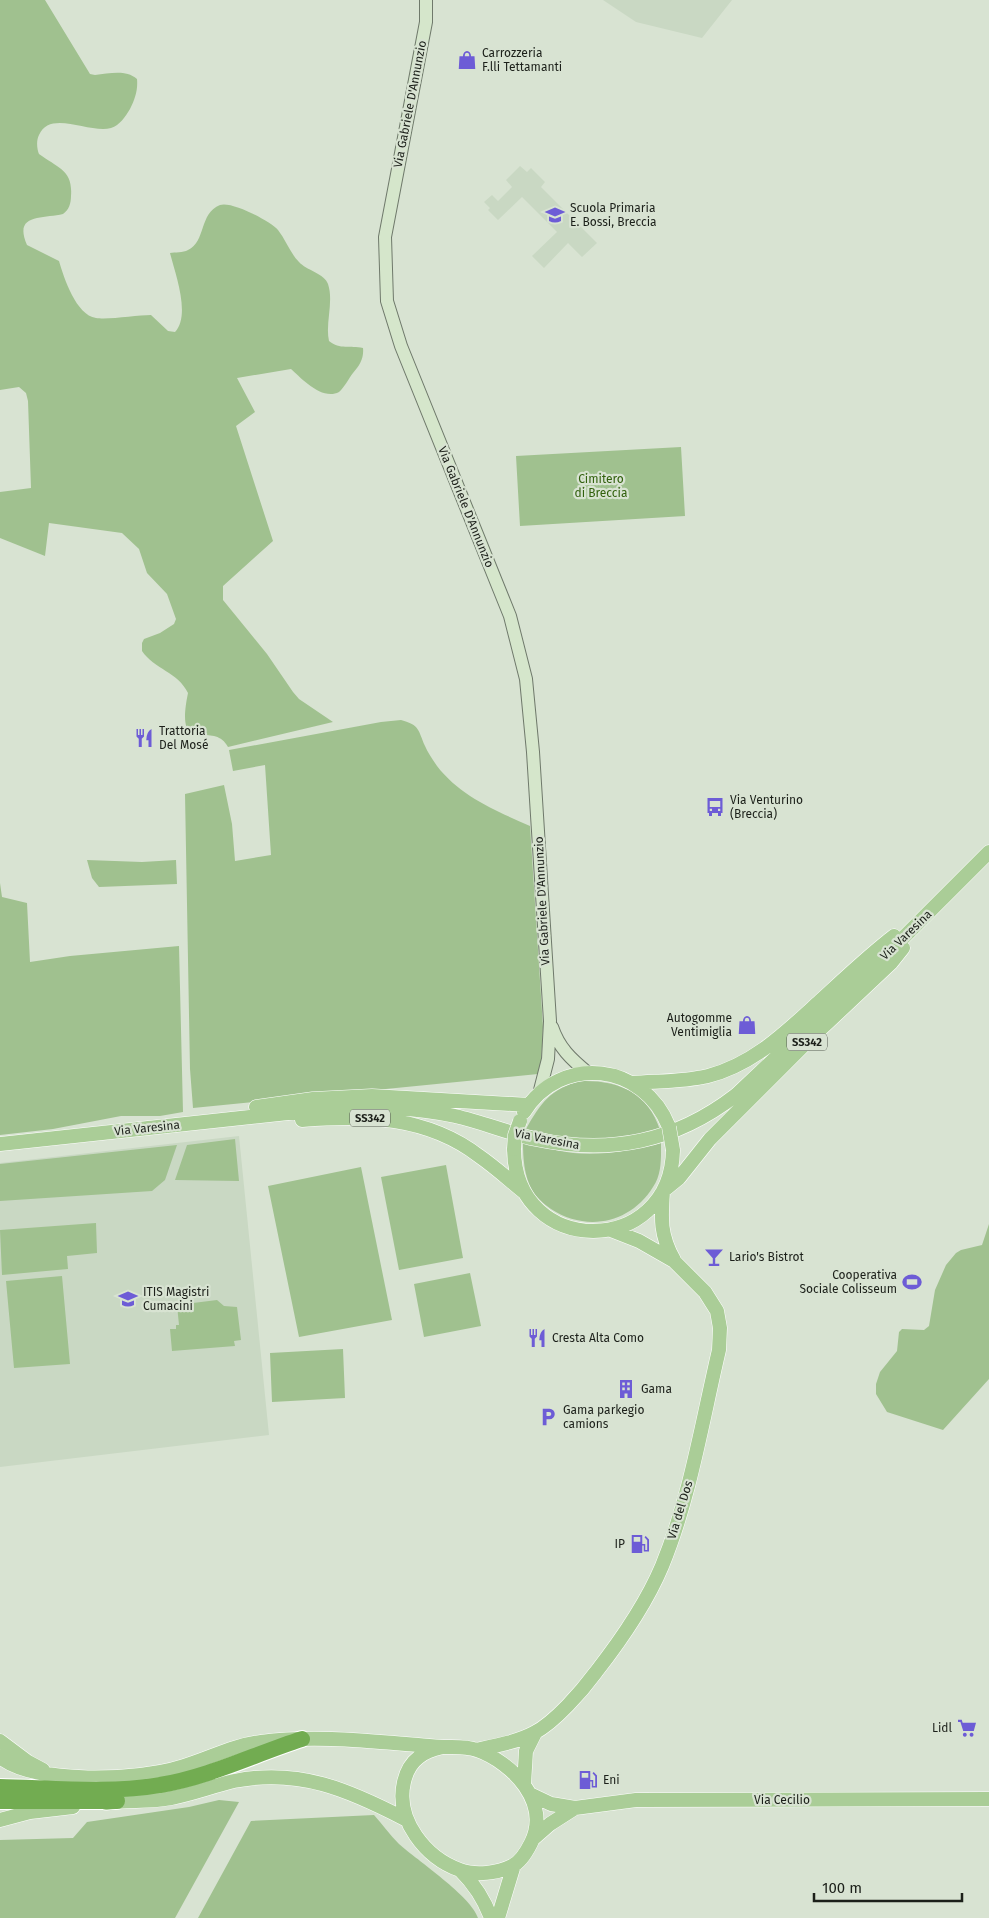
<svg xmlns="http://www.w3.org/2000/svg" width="989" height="1918" font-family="'Fira Sans',sans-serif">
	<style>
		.built { fill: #c9d8c3 }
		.green { fill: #a0c18f }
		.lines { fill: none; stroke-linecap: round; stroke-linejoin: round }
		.secondary-casing { stroke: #6f796b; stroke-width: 14 }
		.primary-casing { stroke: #fff; stroke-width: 15 }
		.motorway-casing { stroke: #fff; stroke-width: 18 }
		.secondary { stroke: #d5e6cb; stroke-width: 12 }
		.primary { stroke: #aacd97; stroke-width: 14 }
		.motorway { stroke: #72ac51; stroke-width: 16 }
		.primary-bridge-casing { stroke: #fff; stroke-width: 15; stroke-linecap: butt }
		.primary-bridge { stroke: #aacd97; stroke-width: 14 }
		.labels { text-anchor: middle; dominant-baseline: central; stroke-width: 4.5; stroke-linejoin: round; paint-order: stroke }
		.shield { fill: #d8e3d2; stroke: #545a51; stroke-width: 1 }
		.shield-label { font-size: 11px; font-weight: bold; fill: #1c201a }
		.poi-label { font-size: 12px; fill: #1c201a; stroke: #d8e3d2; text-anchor: start }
		.street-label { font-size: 12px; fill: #1c201a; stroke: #d8e3d2 }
		.park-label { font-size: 12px; fill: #32610e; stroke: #d8e3d2 }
	</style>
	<rect width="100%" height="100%" fill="#d8e3d2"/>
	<path class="built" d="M603,0h129l-30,38 -66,-16z
		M520,166l7,6 4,-4 14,14 -4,5 56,56 -15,14 -14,-14 -24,25 -12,-12 25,-24 -35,-35 -24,23 -10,-10 2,-2 -6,-6 8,-7 6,6 14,-14 -6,-7z
		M239,1136l30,299 -269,32v-304z"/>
	<path class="green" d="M0,0h45l45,74 5,1c14,-1 30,-6 42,4 1,11 -2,20 -7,30 -5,8 -10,16 -19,19 -21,6 -61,-19 -72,7 -3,6 -2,14 0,19 19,14 34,16 32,42 0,7 -2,14 -8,18 -20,5 -50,-1 -36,31l32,16c5,17 17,54 37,57 12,2 42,-3 55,-3l17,16 7,1c16,-17 0,-59 -5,-79 5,-1 13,0 18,-3 18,-8 11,-37 32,-45 12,-4 50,16 58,25 8,10 12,23 21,32 7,8 26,12 29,22 6,18 -3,39 1,57 11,9 21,4 34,7 1,10 -3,17 -10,25 -4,5 -9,15 -14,19 -17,9 -38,-14 -48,-23l-54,9 18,34 -19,14 37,115 -50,45v14l44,54 26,38 6,7 34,23 -105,25c-15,-29 -54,14 -40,-54 -10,-21 -34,-24 -46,-42v-8l2,-4 16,-6 14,-9 2,-5 -9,-25 -20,-21 -8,-24 -17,-16 -73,-10 -4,33 -45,-18v-46l31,-4 -3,-87 -2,-8 -7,-6 -19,3z
		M681,447l4,69 -165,10 -4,-70z
		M401,720c19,5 17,10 24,26 3,7 8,14 12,20 23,30 59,45 93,60l13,201 -2,38 -3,9 -345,34 -3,-39 -5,-275 39,-9 8,39 3,37 36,-6 -6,-90 -32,6 -4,-21 152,-28z
		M87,860l55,2 34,-2 1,24 -78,3 -7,-9z
		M0,883l2,14 25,6 3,59 40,-6 109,-10 4,166 -23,4h-39l-68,13 -53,6z
		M581,1081c37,-1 67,11 79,49l-42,9h-47l-45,-10c14,-25 25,-41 55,-48z
		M235,1139l4,42 -64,-1 12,-35z
		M523,1142c17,4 33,9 50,11 30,3 59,-3 88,-10 0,15 1,31 -8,44 -23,37 -67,45 -102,22 -7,-5 -15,-12 -19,-19 -8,-15 -9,-32 -9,-48z
		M177,1145l-12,35 -13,11 -152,10v-37z
		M446,1165l17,93 -64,12 -18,-93z
		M361,1167l31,153 -93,17 -31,-151z
		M96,1223l1,30 -30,3 1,13 -66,6 -2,-45z
		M989,1224v155l-46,51 -56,-18 -11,-18v-10l4,-12 17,-21 2,-19 3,-3 22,1 5,-4 6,-36 11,-25 10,-12 5,-3 21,-5z
		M470,1273l11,53 -57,11 -10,-53z
		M62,1276l8,88 -56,4 -8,-87z
		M217,1300l7,6 13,1 4,33 -7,1 1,5 -63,5 -2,-22h6v-4h3l-2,-20z
		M343,1349l2,49 -73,4 -2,-49z
		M219,1800l20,2 -64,116h-175v-78l73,-2 14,-16 102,-15z
		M374,1815c8,9 16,20 25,29 18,16 73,53 79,74h-280l53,-97z"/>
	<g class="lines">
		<g class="secondary-casing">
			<path id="secondary" d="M426,0v22l-41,215 2,64 14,45 109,270 16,63 7,73 17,269 -2,38 -9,35
				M552,1027c7,21 19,32 36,46"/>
		</g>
		<g class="primary-casing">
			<path id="primary" d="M632,1083c25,-2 51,-1 76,-7 46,-12 78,-44 112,-75 24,-22 48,-45 74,-65
				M256,1107l57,-8 59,-3 157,9
				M524,1112c37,-59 120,-49 145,15
				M302,1120c63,-5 125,-4 177,36 16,11 30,24 45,36
				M0,1144l334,-36c40,-1 81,-1 121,8 27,6 53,17 80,23 75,16 140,3 201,-44l166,-156 87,-87
				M514,1149c1,109 157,109 159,1
				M663,1191l16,-13 31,-39 98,-98 83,-78 12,-15
				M663,1192c-2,27 -3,43 11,68
				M0,1741l28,21 15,8
				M443,1747c12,0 23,-1 34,3 36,13 74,53 54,93 -4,8 -10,19 -19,23 -14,7 -36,10 -52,4 -34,-12 -65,-50 -56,-88 2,-9 7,-19 15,-25 7,-6 16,-8 24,-10z
				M476,1750c19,-4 41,-8 58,-17 21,-11 48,-42 62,-61 25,-32 50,-68 66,-106 28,-68 40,-144 57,-216l1,-22 -3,-17 -12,-19 -31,-31 -35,-20 -28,-11
				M0,1757c33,28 141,23 181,10 27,-8 53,-22 80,-25 60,-8 122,1 182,5
				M524,1784l2,-33 9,-18
				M532,1795l19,9 24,4 61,-8 353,-1
				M106,1803c22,-3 44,-1 65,-5 21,-4 42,-12 63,-17 65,-13 115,9 171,38
				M0,1820l30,-8 43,-5
				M534,1838l16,-14 25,-16
				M461,1871c14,14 23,28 30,47
				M498,1918l16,-53"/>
		</g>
		<g class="motorway-casing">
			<path id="motorway" d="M0,1787c50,1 112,7 160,-2 49,-8 95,-31 142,-46
				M0,1801h117"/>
		</g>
		<use href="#secondary" class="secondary"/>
		<use href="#primary" class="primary"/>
		<use href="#motorway" class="motorway"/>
		<g class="primary-bridge-casing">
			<path id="primary-bridge" d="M669,1127l4,23
				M514,1149l1,-14 5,-14"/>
		</g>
		<use href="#primary-bridge" class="primary-bridge"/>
	</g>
	<defs>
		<g id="shop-bare" transform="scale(1.5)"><path d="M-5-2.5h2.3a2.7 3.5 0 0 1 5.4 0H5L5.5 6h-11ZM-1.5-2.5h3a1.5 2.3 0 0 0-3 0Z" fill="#6d5cd6" stroke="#d8e3d2" stroke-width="2.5" paint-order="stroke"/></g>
		<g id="school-bare" transform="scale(1.5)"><path d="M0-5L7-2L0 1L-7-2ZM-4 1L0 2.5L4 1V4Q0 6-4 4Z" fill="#6d5cd6" stroke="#d8e3d2" stroke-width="2.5" paint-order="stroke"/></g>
		<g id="restaurant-bare" transform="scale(1.5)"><path d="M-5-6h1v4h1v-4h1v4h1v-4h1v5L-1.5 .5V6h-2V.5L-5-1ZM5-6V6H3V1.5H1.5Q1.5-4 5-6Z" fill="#6d5cd6" stroke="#d8e3d2" stroke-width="2.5" paint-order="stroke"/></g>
		<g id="bus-bare" transform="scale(1.5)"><path d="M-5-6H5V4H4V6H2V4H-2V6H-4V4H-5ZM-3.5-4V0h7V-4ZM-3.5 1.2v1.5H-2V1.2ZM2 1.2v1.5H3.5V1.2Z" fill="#6d5cd6" stroke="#d8e3d2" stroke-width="2.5" paint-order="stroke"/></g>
		<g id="bar-bare" transform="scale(1.5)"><path d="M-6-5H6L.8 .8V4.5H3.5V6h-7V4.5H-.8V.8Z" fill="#6d5cd6" stroke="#d8e3d2" stroke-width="2.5" paint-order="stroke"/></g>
		<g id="stadium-bare" transform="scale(1.5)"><path d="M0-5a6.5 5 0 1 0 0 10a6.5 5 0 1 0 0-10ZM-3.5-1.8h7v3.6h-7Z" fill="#6d5cd6" stroke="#d8e3d2" stroke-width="2.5" paint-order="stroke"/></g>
		<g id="university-bare" transform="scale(1.5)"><path d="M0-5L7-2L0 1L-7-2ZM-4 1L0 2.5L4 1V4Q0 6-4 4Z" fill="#6d5cd6" stroke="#d8e3d2" stroke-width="2.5" paint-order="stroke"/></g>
		<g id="building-bare" transform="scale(1.5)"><path d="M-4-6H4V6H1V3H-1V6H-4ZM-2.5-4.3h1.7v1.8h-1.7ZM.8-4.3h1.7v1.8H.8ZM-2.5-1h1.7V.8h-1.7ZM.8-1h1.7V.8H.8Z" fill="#6d5cd6" stroke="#d8e3d2" stroke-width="2.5" paint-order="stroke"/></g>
		<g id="parking-bare" transform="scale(1.5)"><path d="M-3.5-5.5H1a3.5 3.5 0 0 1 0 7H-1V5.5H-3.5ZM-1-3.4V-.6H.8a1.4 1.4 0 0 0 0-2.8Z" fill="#6d5cd6" stroke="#d8e3d2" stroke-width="2.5" paint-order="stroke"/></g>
		<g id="fuel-bare" transform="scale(1.5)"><path d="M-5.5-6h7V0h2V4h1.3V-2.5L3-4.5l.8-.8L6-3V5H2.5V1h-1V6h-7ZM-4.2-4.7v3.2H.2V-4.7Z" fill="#6d5cd6" stroke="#d8e3d2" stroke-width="2.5" paint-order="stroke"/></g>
		<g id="supermarket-bare" transform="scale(1.5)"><path d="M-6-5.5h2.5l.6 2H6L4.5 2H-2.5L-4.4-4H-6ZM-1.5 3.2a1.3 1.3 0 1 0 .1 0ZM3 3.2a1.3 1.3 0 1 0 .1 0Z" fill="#6d5cd6" stroke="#d8e3d2" stroke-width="2.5" paint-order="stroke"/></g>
	</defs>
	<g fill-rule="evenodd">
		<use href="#shop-bare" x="467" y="60"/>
		<use href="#school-bare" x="555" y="215"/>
		<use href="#restaurant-bare" x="144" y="738"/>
		<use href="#bus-bare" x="715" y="807"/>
		<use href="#shop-bare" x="747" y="1025"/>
		<use href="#bar-bare" x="714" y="1257"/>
		<use href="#stadium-bare" x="912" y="1282"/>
		<use href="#university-bare" x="128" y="1299"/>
		<use href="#restaurant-bare" x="537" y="1338"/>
		<use href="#building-bare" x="626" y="1389"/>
		<use href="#parking-bare" x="548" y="1417"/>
		<use href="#fuel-bare" x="640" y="1544"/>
		<use href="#supermarket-bare" x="967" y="1728"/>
		<use href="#fuel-bare" x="588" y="1780"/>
	</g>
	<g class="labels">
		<g class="shield">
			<rect x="787" y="1033.5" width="40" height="17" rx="4"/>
			<rect x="350" y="1109.5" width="40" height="17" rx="4"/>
		</g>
		<g class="shield-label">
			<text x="807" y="1042">SS342</text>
			<text x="370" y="1118">SS342</text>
		</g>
		<g class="poi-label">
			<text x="482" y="53">Carrozzeria<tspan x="482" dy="14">F.lli Tettamanti</tspan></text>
			<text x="570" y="208">Scuola Primaria<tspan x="570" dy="14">E. Bossi, Breccia</tspan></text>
			<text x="159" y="731">Trattoria<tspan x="159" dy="14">Del Mosé</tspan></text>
			<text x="730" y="800">Via Venturino<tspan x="730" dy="14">(Breccia)</tspan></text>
			<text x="732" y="1018" text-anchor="end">Autogomme<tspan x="732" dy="14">Ventimiglia</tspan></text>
			<text x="729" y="1257">Lario's Bistrot</text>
			<text x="897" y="1275" text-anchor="end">Cooperativa<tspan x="897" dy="14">Sociale Colisseum</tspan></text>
			<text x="143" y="1292">ITIS Magistri<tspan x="143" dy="14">Cumacini</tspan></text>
			<text x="552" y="1338">Cresta Alta Como</text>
			<text x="641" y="1389">Gama</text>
			<text x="563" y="1410">Gama parkegio<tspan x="563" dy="14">camions</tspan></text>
			<text x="625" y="1544" text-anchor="end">IP</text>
			<text x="952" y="1728" text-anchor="end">Lidl</text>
			<text x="603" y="1780">Eni</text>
		</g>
		<g class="street-label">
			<text transform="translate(410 104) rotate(-79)">Via Gabriele D'Annunzio</text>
			<text transform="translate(466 507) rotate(68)">Via Gabriele D'Annunzio</text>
			<text transform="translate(542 901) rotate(-93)">Via Gabriele D'Annunzio</text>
			<text transform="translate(906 935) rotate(-44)">Via Varesina</text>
			<text transform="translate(147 1128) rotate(-6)">Via Varesina</text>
			<text transform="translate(547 1139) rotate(11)">Via Varesina</text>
			<text transform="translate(680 1510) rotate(-73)">Via del Dos</text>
			<text x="782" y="1800">Via Cecilio</text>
		</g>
		<g class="park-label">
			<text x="601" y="479">Cimitero<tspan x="601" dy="14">di Breccia</tspan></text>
		</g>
	</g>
	<path d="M814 1893v8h148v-8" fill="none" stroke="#1c201a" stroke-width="2.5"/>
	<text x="822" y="1893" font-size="15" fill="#1c201a" stroke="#d8e3d2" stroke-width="4" paint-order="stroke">100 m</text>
</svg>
